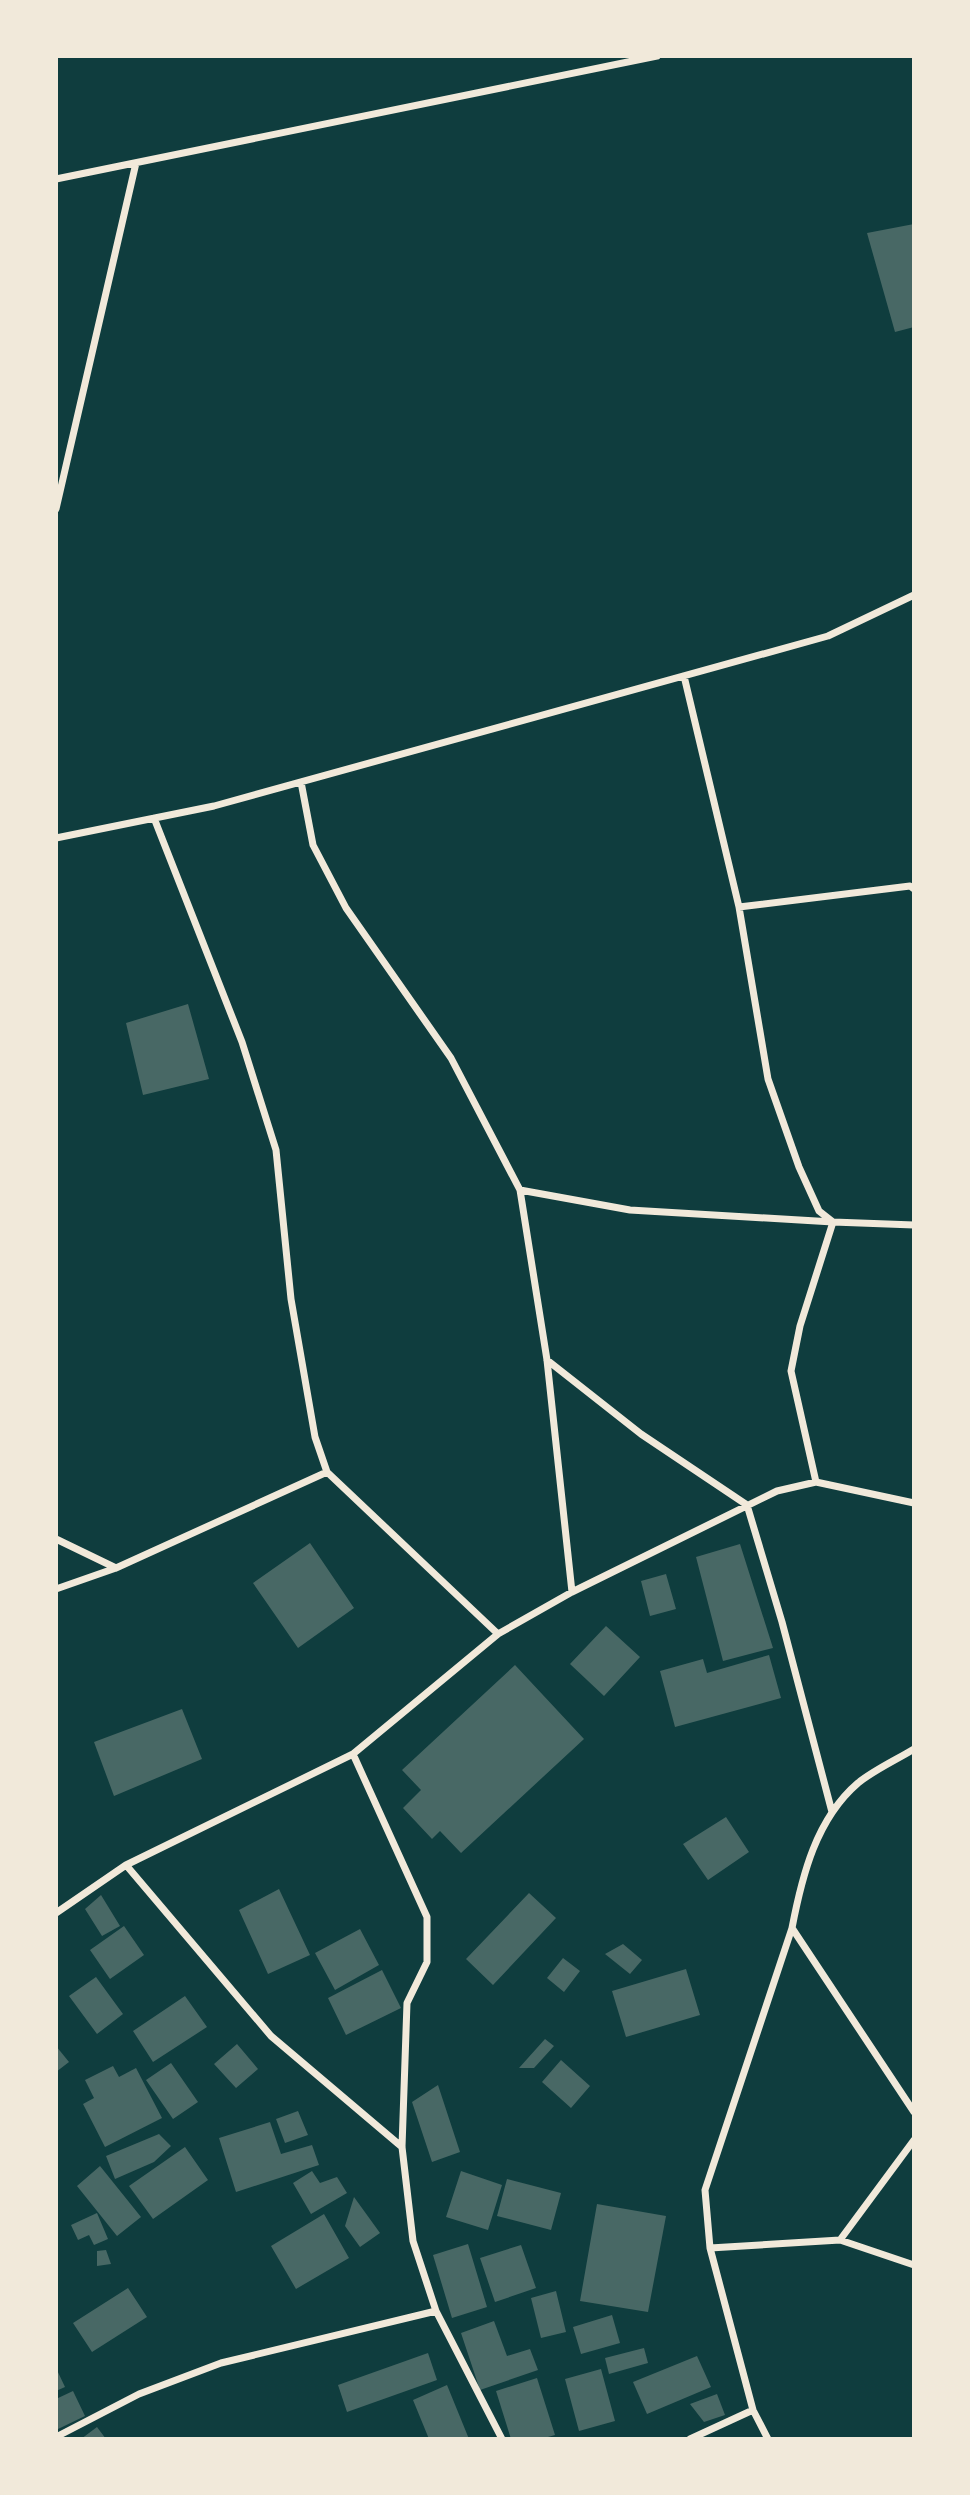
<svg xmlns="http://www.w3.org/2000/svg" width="970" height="2495" font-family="Arial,sans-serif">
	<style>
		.building { fill: #486865 }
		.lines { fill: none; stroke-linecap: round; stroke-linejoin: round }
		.minor { stroke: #f1e9da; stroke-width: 7 }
	</style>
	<rect width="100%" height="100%" fill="#0f3d3e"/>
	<path class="building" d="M914,224v103l-19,5 -28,-99z
		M188,1004l21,75 -66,16 -17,-72z
		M310,1543l44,65 -56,40 -45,-65z
		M740,1544l33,104 -50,13 -27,-104z
		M666,1574l10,35 -26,7 -9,-35z
		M606,1626l34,31 -36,39 -34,-32z
		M769,1655l12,43 -106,29 -15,-56 43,-12 4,14z
		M515,1665l69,74 -123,114 -21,-22 -8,8 -29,-31 18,-18 -19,-20z
		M182,1709l20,50 -88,37 -20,-54z
		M726,1817l23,35 -41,28 -25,-36z
		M279,1889l31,66 -42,19 -29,-64z
		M529,1893l27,25 -63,67 -27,-26z
		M101,1895l19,31 -18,10 -17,-27z
		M124,1926l20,29 -34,24 -20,-29z
		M360,1929l19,36 -44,25 -20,-37z
		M623,1944l19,16 -12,14 -25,-20z
		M563,1958l17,13 -16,21 -17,-14z
		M686,1969l14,46 -74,22 -14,-46z
		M382,1970l19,38 -55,27 -18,-37z
		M96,1977l27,37 -26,20 -28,-38z
		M185,1996l22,31 -54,35 -20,-31z
		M545,2039l9,7 -20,22h-15z
		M237,2044l21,25 -22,19 -22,-24z
		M56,2046l13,16 -13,10z
		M561,2060l29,26 -19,22 -29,-26z
		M171,2063l27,39 -25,17 -27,-39z
		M113,2066l6,11 17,-9 26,50 -57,29 -22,-43 11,-6 -9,-18z
		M438,2085l22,67 -28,10 -20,-60z
		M298,2111l10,24 -23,8 -9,-24z
		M270,2122l11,32 31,-9 7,20 -83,27 -17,-54z
		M159,2134l12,12 -17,16 -39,17 -9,-23z
		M185,2147l23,33 -55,39 -24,-33z
		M100,2166l41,51 -24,19 -40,-50z
		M312,2171l8,12 17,-6 10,16 -36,21 -18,-31z
		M461,2171l41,14 -14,45 -42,-13z
		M507,2179l54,14 -10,37 -54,-14z
		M354,2197l26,36 -20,14 -15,-21z
		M597,2204l69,12 -18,96 -68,-11z
		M97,2213l11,26 -14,6 -5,-10 -11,5 -7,-15z
		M324,2214l25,44 -53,31 -25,-43z
		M468,2244l19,63 -35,11 -19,-63z
		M521,2245l15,43 -41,14 -15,-44z
		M106,2250l5,14 -14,2v-15z
		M128,2288l19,29 -55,35 -19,-29z
		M556,2291l10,41 -25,6 -10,-40z
		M612,2315l8,28 -39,11 -8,-27z
		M494,2321l13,35 23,-7 8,21 -58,20 -19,-57z
		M644,2348l4,15 -39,11 -4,-16z
		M428,2353l9,27 -90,32 -9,-27z
		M697,2356l14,31 -64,27 -14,-32z
		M56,2368l9,19 -9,4z
		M601,2369l14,52 -36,10 -14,-52z
		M537,2378l18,57 -14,4h-30l-15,-48z
		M447,2385l22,54h-40l-16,-39z
		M73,2391l12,25 -29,14v-31z
		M717,2394l8,21 -21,7 -14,-18z
		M97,2427l9,12h-25z"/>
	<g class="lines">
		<path class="minor" d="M56,179l601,-123
			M56,509l80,-346
			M684,676l55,231 29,172 31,88 20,44 14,11 81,3
			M301,782l12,63 33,63 105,150 69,132 27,170 25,232
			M154,818l88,224 34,108 15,149 24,138 12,35 171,162
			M56,838l158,-32 614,-170 86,-41
			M739,907l171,-21 4,3
			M520,1190l110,20 203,12 -33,104 -9,45 25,111
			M547,1360l94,74 106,71 35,117 50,190
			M56,1539l60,29
			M56,1589l60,-21 211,-96
			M914,1749c-18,11 -40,21 -56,34 -42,36 -56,93 -66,145l122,184
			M353,1754l74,163v45l-20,41 -5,144 11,94 23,70 66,128
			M126,1865l145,171 131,111
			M56,1913l70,-48 227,-111 145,-120 74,-42 205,-101 39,-9 98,21
			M840,2240l74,-100
			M710,2248l130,-8 74,25
			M56,2437l83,-43 82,-31 215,-52
			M690,2439l63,-29
			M768,2439l-15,-29 -43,-162 -5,-58 87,-262"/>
	</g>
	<rect width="970" height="2495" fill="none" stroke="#f1e9da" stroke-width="116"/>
</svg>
